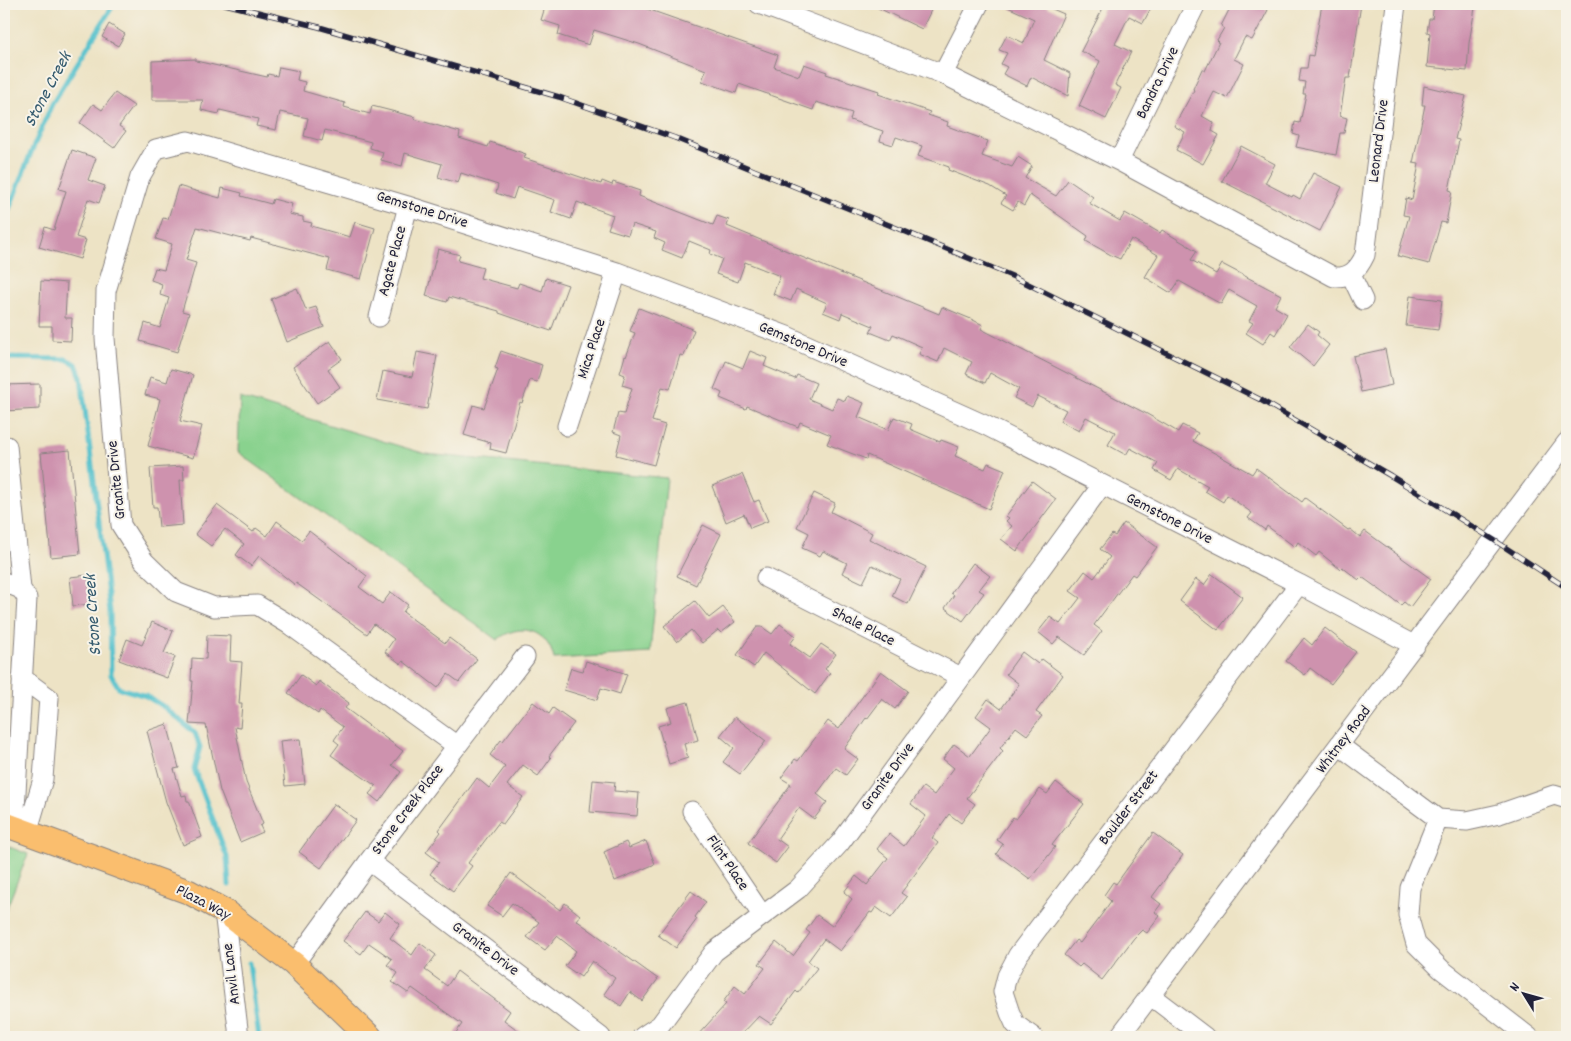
<svg xmlns="http://www.w3.org/2000/svg" width="1571" height="1041" font-family="Dekko,sans-serif">
	<style>
		.green { fill: #89d28e; stroke: #567a64 }
		.lines { fill: none; stroke-linecap: round; stroke-linejoin: round }
		.stream { stroke: #54c1cc; stroke-width: 5 }
		.building { fill: #ce92ae }
		.minor-casing { stroke: #888280; stroke-width: 21 }
		.major-casing { stroke: #888280; stroke-width: 26 }
		.minor { stroke: #fff; stroke-width: 19 }
		.major { stroke: #fabe6e; stroke-width: 24 }
		.rail-casing { stroke: #22223b; stroke-width: 5.5 }
		.rail { stroke: #f7f3e8; stroke-width: 4; stroke-dasharray: 11; stroke-linecap: butt }
		.labels { text-anchor: middle; dominant-baseline: central; stroke-width: 4; stroke-linejoin: round; paint-order: stroke }
		.street-label { font-size: 16px; fill: #22223b; stroke: #f7f3e8 }
		.water-label { font-size: 18px; font-style: italic; fill: #345a6e; stroke: #f7f3e8 }
	</style>
	<rect width="100%" height="100%" fill="#f7f3e8"/>
	<filter id="ink" filterUnits="userSpaceOnUse"><feTurbulence type="fractalNoise" baseFrequency=".02" numOctaves="2"/><feDisplacementMap in="SourceGraphic" scale="10" xChannelSelector="R" yChannelSelector="G"/><feConvolveMatrix kernelMatrix="1 2 1 2 8 2 1 2 1" color-interpolation-filters="sRGB"/></filter>
	<filter id="wash" filterUnits="userSpaceOnUse"><feTurbulence type="fractalNoise" baseFrequency=".0096" numOctaves="4" result="noise"/><feDisplacementMap in="SourceGraphic" scale="20" xChannelSelector="R" yChannelSelector="G"/><feGaussianBlur stdDeviation="1.12" result="paint"/><feColorMatrix in="noise" values="0 0 0 0 0 0 0 0 0 0 0 0 0 0 0 0 0 1.4 0 .05"/><feComposite in="paint" operator="in"/></filter>
	<g filter="url(#wash)">
		<rect width="100%" height="100%" fill="#ede3c5"/>
		<path class="green" d="M240,398l186,56 241,24 -17,175 -96,6c-6,-29 -34,-38 -57,-19l-259,-188z
			M4,845l24,9 -24,61z"/>
		<g class="lines">
			<path class="stream" d="M4,222l26,-67 22,-51 62,-100
				M4,358l62,1 10,5 5,13 29,234 1,64 8,13 27,8 18,11 31,26 5,14 -6,22 33,88 2,28
				M249,963l10,74"/>
		</g>
		<g id="blocks">
			<path class="building" d="M546,4h87l145,51 -4,12 25,9 5,-12 23,8 -1,2 53,17 -1,3 52,18 -2,3 20,7 -1,4 41,15 -6,15 30,11 6,-10 14,9 -7,12 31,18 12,-16 25,17 -4,6 31,18 5,-8 35,20 2,-3 35,21 -6,9 25,14 6,-10 59,31 -6,12 12,7 -12,21 -4,-3 -8,12 -17,-11 7,-10 -4,-2 8,-15 -28,-16 -8,14 -42,-23 -8,12 -26,-16 13,-22 -27,-16 -11,20 -9,-4 -25,-14 2,-5 -58,-41 -6,11 -6,-4 -5,8 -12,-7 5,-7 -16,-10 -42,-16 1,-3 -31,-11 4,-10 -26,-9 -3,8 -13,-4 3,-10 -33,-11 2,-7 -36,-11 -3,8 -74,-26 -3,9 -34,-12 4,-11 -67,-26 -45,-14 -5,15 -31,-10 2,-9 -19,-6z
				M870,4h64l-12,25z
				M1001,4h40l23,10 -20,46 26,13 -2,23 -37,-19 -4,9 -24,-12 4,-7 -6,-3 6,-11 -8,-3 8,-15 17,8 10,-24z
				M1105,4h48l-10,19 -14,-7 -14,28 16,8 -16,33 6,3 -15,31 -27,-13 21,-45 -19,-10z
				M1235,4h20l13,6 -16,30 -7,-3 -11,22 10,5 -17,34 -13,-6 -12,24 12,7 -2,8 7,4 -16,29 -27,-14 9,-18 -11,-6 20,-36 -1,-1 9,-20 3,2 14,-29 -2,-2 7,-12 -3,-2 9,-18 2,1z
				M1322,4h39l-11,74h-4l-6,38 7,2 -3,15h-4l-4,22 -40,-8 3,-11 -6,-2 2,-12 5,1 6,-29h-3l2,-12 -6,-1 2,-13h6l2,-13 4,1z
				M1434,4h19l22,4 -6,35 -2,28 -40,-4 3,-34 -3,-1 2,-13h3z
				M109,24l16,10 -7,12 -16,-9z
				M196,59v2l71,16 1,-3 9,2 2,-9 20,4 -2,9 8,2 -2,9 42,12 -1,4 26,7 2,-8 43,11 -1,2 46,13 -1,6 29,9 2,-5 36,12 -2,4 77,26 1,-3 10,4 1,-3 27,9 -1,5 74,29 4,-9 12,4 -2,6 212,88 3,-7 29,12 12,6 -2,4 166,85 31,18 4,-7 16,8 -5,8 59,33 4,-6 46,34 3,-4 43,32 2,-1 10,8 5,-6 66,48 -21,28 -6,-5 -3,3 -39,-28 -3,3 -17,-13 -2,2 -21,-17 -3,4 -18,-14 -3,5 -28,-21 -2,4 -17,-12 4,-5 -25,-18 -4,7 -18,-11 3,-5 -30,-17 -7,11 -17,-10 4,-7 -28,-15 -4,7 -18,-10 7,-13 -29,-15 -7,14 -19,-10 6,-11 -28,-14 -6,11 -18,-9 5,-9 -29,-16 -5,10 -19,-9 6,-12 -28,-14 -6,14 -19,-8 3,-7 -29,-13 -3,6 -20,-8 3,-6 -31,-13 -2,6 -17,-7 4,-9 -31,-14 -5,12 -18,-7 7,-18 -35,-14 -7,20 -22,-8 6,-15 -12,-5 1,-4 -22,-9 -7,17 -20,-8 3,-7 -11,-5 2,-6 -24,-8 -4,11 -20,-6 5,-14 -36,-13 -6,17 -20,-7 4,-12 -38,-13 -4,12 -17,-6 2,-8 -37,-12 -3,10 -20,-6 4,-13 -37,-11 -3,13 -21,-6 2,-8 -13,-4 1,-6 -46,-12 -3,11 -18,-5 4,-18 -28,-6 -4,18 -20,-4 2,-7 -38,-9 -1,4 -18,-4 2,-10h-51v-39z
				M1424,86l42,10 -11,43 4,1 -10,50 3,1 -6,32 -5,-1 -12,42 -31,-8 11,-40 -6,-1 3,-17 6,2 7,-36 -6,-1 12,-58h-3z
				M115,93l19,13 -15,20 7,5 -12,17 -34,-25 13,-19 9,6z
				M1241,146l34,18 -10,19 27,14 1,-2 7,4 13,-26 29,14 -22,44 -98,-50z
				M72,150l24,8 -8,22 17,6 -6,17 -11,-4 -12,38 10,3 -6,19 -41,-12 6,-20 9,3 12,-39 -7,-2z
				M178,186l42,12 2,-10 20,5 -1,3 30,8 2,-5 19,5 -3,10 14,3v4l9,2 -1,3 39,11 5,-15 20,6 -14,51 -34,-9 3,-11 -79,-21 -1,3 -53,-14 -11,33 10,3 -14,48 7,2 -12,39 -37,-11 5,-18 15,5 9,-30 -9,-3 2,-11 -11,-4 4,-12 9,2 8,-26 -16,-5 7,-21 5,1z
				M438,249l22,6 -2,6 25,7 -3,10 37,10 2,-5 23,8 4,-13 22,7 -17,46 -52,-18v-2l-50,-14 -2,5 -21,-6z
				M41,281l26,2 -2,35h7l-1,23 -19,-1v-14h-13z
				M297,288l9,22 10,-3 8,20 -37,15 -16,-43z
				M1410,296l32,4 -4,30 -32,-4z
				M639,308l55,22 -10,26 -4,-1 -10,34 -8,-2 -10,34 13,4 -11,40 -38,-10 5,-20 -8,-3 5,-19 6,1 8,-26 -10,-3 3,-10 -5,-2 5,-17 1,1 9,-24 -5,-2z
				M1308,324l11,8 -2,3 12,10 -16,21 -23,-19z
				M330,341l12,18 -14,10 12,18 -23,16 -24,-36z
				M1385,349l7,36 -31,7 -8,-36z
				M501,351l41,14 -5,17 -7,-2 -8,23 -2,-1 -14,51 -16,-4 1,-6 -27,-8 9,-30 11,3 14,-39 -3,-1z
				M750,351l17,7 -3,8 31,13 2,-4 19,8 -7,16 23,10 5,-11 8,3 2,-5 17,7 -6,14 30,13 6,-13 18,7 -2,5 30,13 1,-2 18,7 -4,9 30,13 3,-6 17,7 -16,39 -122,-54 -1,4 -39,-15 4,-9 -31,-13 -2,5 -51,-21 -1,3 -26,-11 2,-5 -8,-4 12,-28 17,7z
				M417,352l20,4 -10,53 -50,-9 6,-29 29,6z
				M171,369l22,6 -13,46 22,5 -9,32 -45,-12 12,-47 -15,-4 5,-18 17,5z
				M40,384v25l-36,2v-26z
				M70,450l10,104 -29,3 -10,-104z
				M183,466l1,14h-4l3,45 -24,2 -2,-20h-4l-3,-39z
				M742,474l12,28 5,-2 9,21 -18,7 -6,-14 -18,8 -14,-36z
				M1032,481l24,18 -39,52 -16,-12 11,-13 -6,-5 3,-3 -3,-2z
				M814,493l21,10 -4,9 41,21 -3,6 57,28 -18,37 -16,-8 8,-17 -28,-14 -9,18 -21,-10 5,-10 -24,-12 -3,5 -18,-8 7,-15 -12,-6z
				M217,505l36,27 3,-4 11,8 10,-15 25,19 7,-9 58,45 -8,11 23,17 9,-12 17,13 -5,7 42,31 4,-5 28,21 -18,23 -11,-8 -10,14 -35,-27 -2,3 -16,-12 9,-13 -20,-15 -7,10 -71,-51 -1,2 -36,-29 -8,10 -15,-11 8,-11 -19,-15 -14,17 -16,-12z
				M1124,523l33,24 -22,29 -3,-2 -38,51 8,6 -18,24 -25,-18 -6,7 -15,-12 12,-15 10,7 20,-26 -10,-7 15,-20 9,7 16,-21 -10,-8 12,-15 3,2z
				M703,525l18,9 -25,51 -19,-9z
				M973,563l17,13 -11,14 5,3 -21,28 -18,-13 9,-13 -3,-2z
				M1212,574l31,23 -25,33 -38,-29 16,-22 8,6z
				M88,575l3,29 -18,2 -3,-29z
				M695,601l14,17 14,-11 12,15 -14,11 -3,-3 -16,13 -11,-13 -14,12 -13,-16z
				M152,622l21,9 -9,22 11,4 -8,21 -48,-18 8,-21 15,6z
				M780,624l16,12 -6,8 20,14 11,-14 15,10 -11,15 5,4 -15,21 -51,-41 -10,14 -17,-12 20,-28h5l10,7z
				M1325,628l31,24 -25,32 -21,-16 -5,7 -19,-14 18,-23 8,7z
				M207,635l24,1 -1,25 12,1 -3,42h3l-2,24 -5,-1 11,55 17,42 -3,2 3,6 -23,10 -20,-51 -14,-66 -17,-1 4,-43h-2l1,-23 14,1z
				M1022,652l16,12 4,-5 21,16 -27,37 6,4 -15,19 -11,-8 -16,21 3,3 -36,47 8,6 -14,19 -12,-9 -17,24 6,5 -37,50 6,4 -16,21 -15,-11 -4,6 -2,-1 -30,39 -16,-12 -16,22 9,7 -19,25 -2,-2 -25,33 -12,-8 -20,21h-43l30,-33 -3,-2 12,-16 10,8 20,-26 -6,-4 17,-22 17,14 17,-23 -4,-3 11,-15 15,11 20,-27 -8,-7 12,-16 11,9 21,-27 -11,-9 12,-15 15,12 22,-30 -15,-12 12,-17 11,8 20,-27 -11,-9 11,-15 16,12 21,-29 -15,-11 12,-17 13,10 18,-25 -13,-10z
				M586,661l41,13 -7,20 -19,-6 -4,12 -33,-10 7,-22 12,3z
				M881,671l27,20 -13,18 -13,-10 -15,20 -1,-1 -22,31 14,10 -12,16 -10,-7 -19,26 10,8 -13,17 -15,-11 -22,31 11,8 -12,16 -28,-20 43,-59 -10,-6 14,-19 3,2 30,-40 11,8z
				M301,675l15,11 3,-5 30,22 -4,5 58,43 -11,14 9,7 -22,30 -10,-8 7,-8 -45,-31 8,-11 -5,-4 9,-13 -23,-17 -2,4 -30,-21z
				M533,702l16,12 4,-6 21,15 -25,33 2,2 -13,18 -15,-11 -16,20 16,12 -20,27 -4,-2 -31,41 4,3 -19,25 -23,-17 9,-12 -13,-10 15,-20 -2,-2 38,-52 12,10 16,-21 -15,-12 11,-15 2,1z
				M688,702l10,38 -14,4 4,14 -19,6 -11,-38 13,-4 -4,-14z
				M735,717l31,24 -26,33 -17,-12 11,-14 -14,-12z
				M167,724l12,44 -5,1 8,27 4,-1 1,6h2l13,36 -19,8 -17,-43 -19,-71z
				M300,739l5,45 -20,2 -5,-45z
				M593,780l22,2 -1,9 25,2 -2,23 -47,-4z
				M1056,782l28,22 -32,41 3,2 -25,32 -34,-25 7,-10 -6,-4 16,-23 3,2 24,-30 7,5z
				M334,804l22,16 -35,48 -22,-16z
				M1153,833l30,22 -31,42 9,7 -6,8 5,4 -13,17 -5,-3 -8,8 -32,42 -20,-16 -3,3 -15,-12 12,-15 4,3 22,-29 9,-13 -7,-6 9,-13 3,2z
				M646,841l9,23 -40,17 -11,-29 22,-10 3,6z
				M511,873l49,37 5,-7 15,12 -4,5 82,59 -16,22 -12,-9 -9,14 -17,-12 11,-16 -23,-17 -11,16 -16,-11 11,-15 -19,-15 -12,14 -18,-13 12,-15 -27,-19 -10,13 -15,-10z
				M691,891l15,11 -11,15 2,2 -21,29 -18,-13z
				M365,912l13,9 7,-9 15,12 -10,14 22,17 8,-12 16,12 -11,15 22,16 10,-15 53,40 -6,9 23,17h-74l9,-13 -50,-36 -4,5 -16,-11 6,-9 -11,-8 5,-6 -23,-16 -8,11 -18,-13z"/>
		</g>
	</g>
	<g filter="url(#ink)">
		<use href="#blocks" fill-opacity="0" stroke="#888280" stroke-width="1"/>
		<g class="lines">
			<g class="minor-casing">
				<path id="minor" d="M759,4l184,70 36,-70
					M943,74l176,87 215,116c16,1 24,-7 31,-22l31,-251
					M1119,161l77,-157
					M1351,275l12,25
					M379,317l29,-111
					M567,426l50,-154
					M4,446h3l14,143
					M766,578l195,99
					M4,582l17,7 6,9 -13,230
					M22,678l27,20 -6,81 -16,54
					M457,746l-167,-121 -33,-20 -43,2 -38,-15 -32,-31 -23,-36 -16,-187 1,-47 34,-114 16,-28 32,-8 220,65 209,66 170,64 198,89 314,159 116,62
					M1340,746l98,73 29,2 32,-7 55,-19 13,4
					M692,811l70,104
					M1438,819l-28,69 -2,27 8,29 25,25 88,68
					M369,861l232,176
					M224,911l15,126
					M294,964l75,-103 156,-204
					M1151,996l54,41
					M642,1037l18,-12 54,-73 84,-63 42,-46 262,-358
					M1033,1037l-18,-13 -5,-11 -7,-21 4,-16 11,-21 281,-371
					M1119,1037l448,-595"/>
			</g>
			<g class="major-casing">
				<path id="major" d="M4,824l185,68 35,19 70,53 76,73"/>
			</g>
			<use href="#minor" class="minor"/>
			<use href="#major" class="major"/>
			<g class="rail-casing">
				<path id="rail" d="M225,4l94,23 240,70 116,41 224,91 115,48 245,122 132,77 103,64 73,48"/>
			</g>
			<use href="#rail" class="rail"/>
		</g>
	</g>
	<g class="labels">
		<g class="street-label">
			<text transform="translate(1158 83) rotate(-64)">Bandra Drive</text>
			<text transform="translate(1379 141) rotate(-83)">Leonard Drive</text>
			<text transform="translate(422 210) rotate(17)">Gemstone Drive</text>
			<text transform="translate(393 261) rotate(-75)">Agate Place</text>
			<text transform="translate(803 345) rotate(23)">Gemstone Drive</text>
			<text transform="translate(592 349) rotate(-72)">Mica Place</text>
			<text transform="translate(117 480) rotate(-96)">Granite Drive</text>
			<text transform="translate(1169 519) rotate(27)">Gemstone Drive</text>
			<text transform="translate(863 627) rotate(27)">Shale Place</text>
			<text transform="translate(1344 740) rotate(-53)">Whitney Road</text>
			<text transform="translate(888 777) rotate(-54)">Granite Drive</text>
			<text transform="translate(1129 808) rotate(-53)">Boulder Street</text>
			<text transform="translate(408 810) rotate(-53)">Stone Creek Place</text>
			<text transform="translate(727 863) rotate(56)">Flint Place</text>
			<text transform="translate(203 903) rotate(28)">Plaza Way</text>
			<text transform="translate(485 949) rotate(37)">Granite Drive</text>
			<text transform="translate(232 974) rotate(-97)">Anvil Lane</text>
		</g>
		<g class="water-label">
			<text transform="translate(49 90) rotate(-62)">Stone Creek</text>
			<text transform="translate(94 615) rotate(-94)">Stone Creek</text>
		</g>
	</g>
	<rect width="1571" height="1041" fill="none" stroke="#f7f3e8" stroke-width="20"/>
	<g transform="translate(1524 994) rotate(307)" stroke="#f7f3e8" stroke-width="4" paint-order="stroke">
	<path d="M0-4L9 19L0 12L-9 19Z" fill="#22223b"/>
	<text y="-8" font-size="14" font-weight="bold" text-anchor="middle" fill="#22223b">N</text>
	</g>
</svg>
